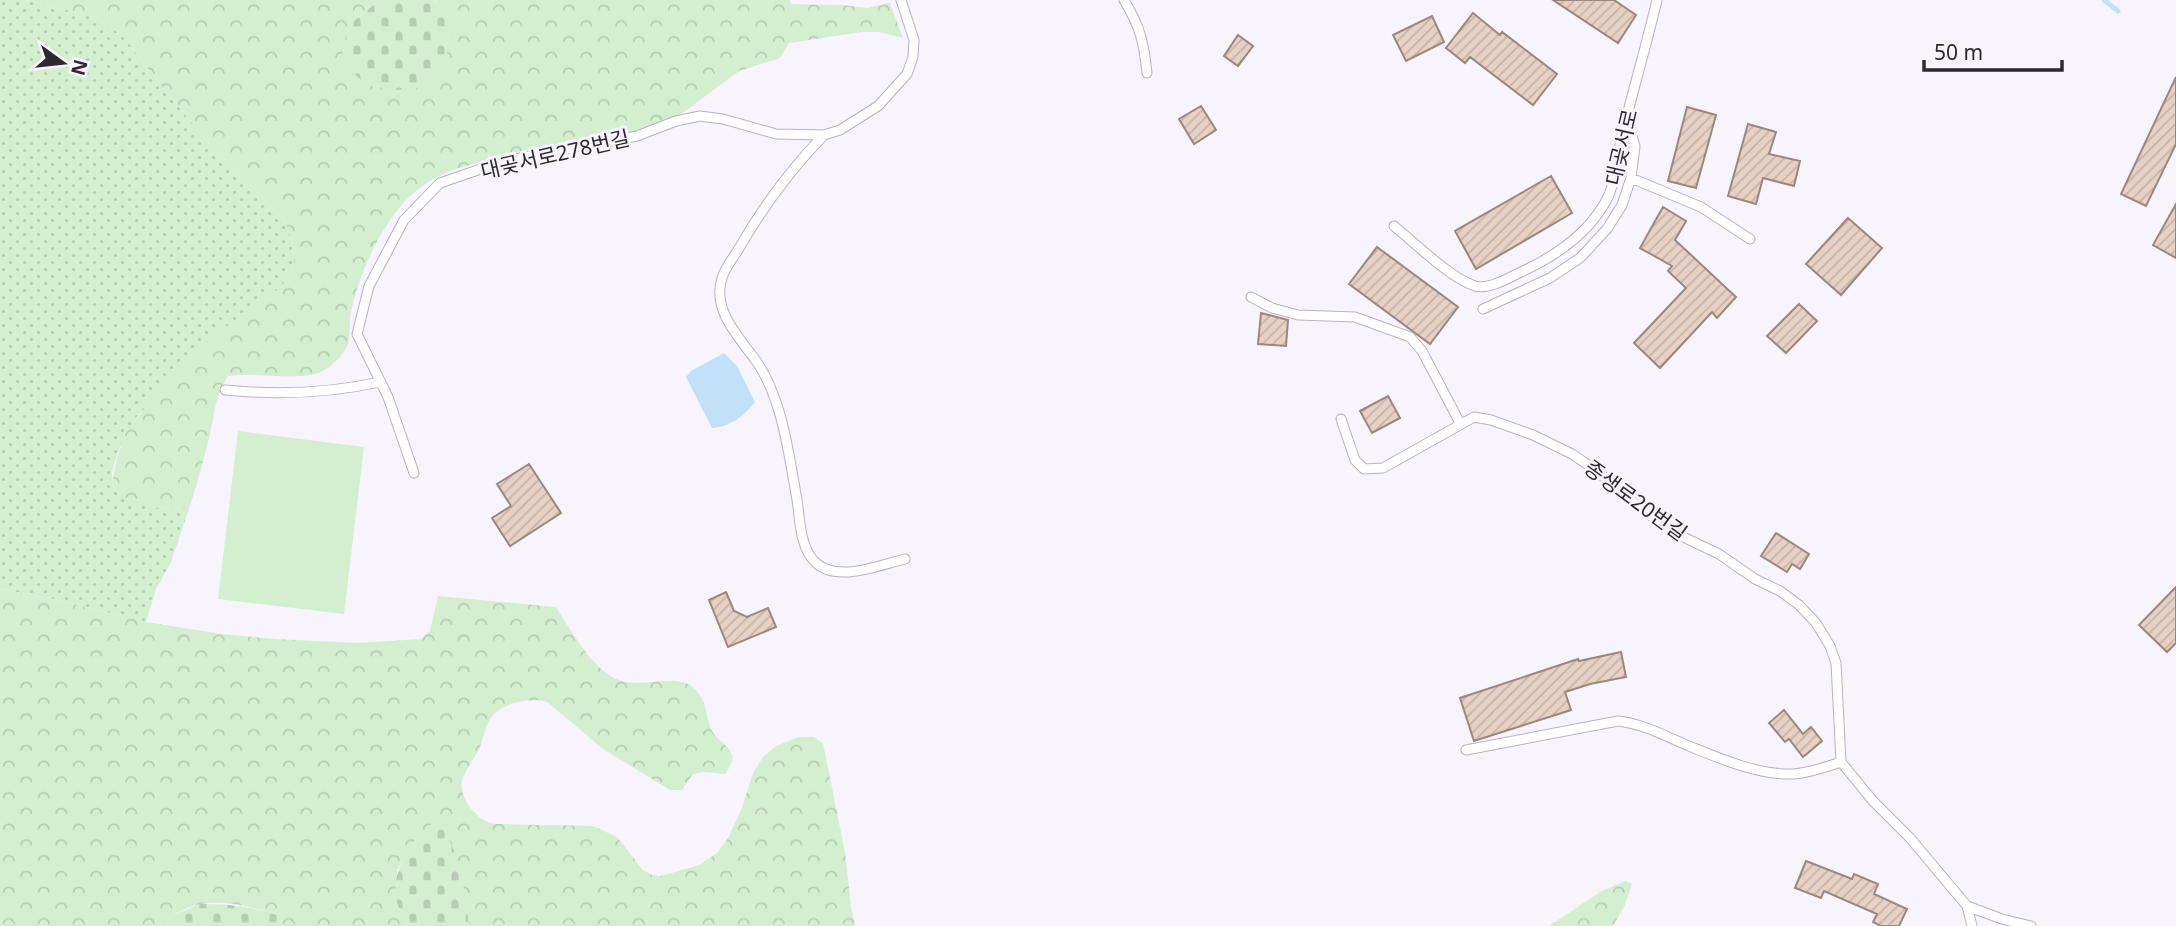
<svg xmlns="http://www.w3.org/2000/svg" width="2176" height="926" font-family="'Noto Sans','Noto Sans KR',sans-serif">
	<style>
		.grass { fill: url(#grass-dots) }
		.forest { fill: url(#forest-crowns) }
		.cemetery { fill: url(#cemetery-stones) }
		.pitch { fill: #d4efd0 }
		.water { fill: #c2e1f9 }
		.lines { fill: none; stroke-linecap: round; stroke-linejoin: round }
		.stream { stroke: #c2e1f9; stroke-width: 5 }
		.building { fill: url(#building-hatch); stroke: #9b887c; stroke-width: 2 }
		.lane-casing { stroke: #b9b1c5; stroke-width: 11 }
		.lane { stroke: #fff; stroke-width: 9 }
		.labels { text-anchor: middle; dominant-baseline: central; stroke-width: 6; stroke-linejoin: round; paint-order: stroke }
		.street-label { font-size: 21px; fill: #2d2931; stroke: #f8f4fd }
	</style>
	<defs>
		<pattern id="grass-dots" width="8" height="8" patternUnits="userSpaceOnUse" patternTransform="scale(1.75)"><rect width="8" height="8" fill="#d4efd0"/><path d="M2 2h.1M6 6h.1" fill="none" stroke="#b6cdb3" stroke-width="1.8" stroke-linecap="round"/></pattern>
		<pattern id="forest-crowns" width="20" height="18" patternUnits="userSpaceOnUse" patternTransform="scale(1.75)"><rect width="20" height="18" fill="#d4efd0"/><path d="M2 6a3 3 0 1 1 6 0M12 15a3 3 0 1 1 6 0" fill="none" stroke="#b6cdb3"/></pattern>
		<pattern id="cemetery-stones" width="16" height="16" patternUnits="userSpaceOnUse" patternTransform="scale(1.75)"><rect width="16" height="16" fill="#d4efd0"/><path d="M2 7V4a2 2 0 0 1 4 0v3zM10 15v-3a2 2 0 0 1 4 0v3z" fill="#b6cdb3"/></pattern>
		<pattern id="building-hatch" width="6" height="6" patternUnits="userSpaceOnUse" patternTransform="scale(1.75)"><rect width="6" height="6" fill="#e7d1c4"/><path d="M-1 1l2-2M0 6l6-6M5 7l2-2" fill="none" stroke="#c6b3a9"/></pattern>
	</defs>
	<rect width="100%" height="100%" fill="#f8f4fd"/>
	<path class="grass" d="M0,0h27l71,18 26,19 35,46 49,59 76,77 8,21 2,25 -12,21 -22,18 -121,110c-11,15 -29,49 -27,68 1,4 4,7 5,10l37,16 35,1 -18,53 -15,27 -10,33 -101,-25 -45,-8z"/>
	<path class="forest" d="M27,0h353l-25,20 -8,12 101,11 5,-14 -17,-27 -3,-2h357l1,4 52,1 24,3 23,-5 13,35 -24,-6h-17l-73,11 -9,15 -41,13 -67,50 -26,12c-37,6 -74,13 -110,19 -38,7 -79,11 -112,33 -37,25 -64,84 -73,127 -2,10 0,22 -3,32 -4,11 -18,25 -30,29 -25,8 -63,-1 -90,3 -13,19 -13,37 -18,58 -6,25 -13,50 -21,75l-35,-1 -26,-9 -11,-7 -5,-10 5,-24 9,-26 31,-40 47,-49 78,-57 12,-21 -2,-25 -8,-21 -76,-77 -49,-59 -35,-46 -26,-19z
		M0,589l45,8 101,25 76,12 53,5 83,4 63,-4 9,-8 8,-35 118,11c15,23 31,53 53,68 29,20 66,-7 87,15 13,14 9,33 19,45 13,15 26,17 10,39l-22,-2 -10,2 -11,16h-12l-67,-41 -56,-47c-17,-5 -49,1 -58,19 -4,8 -6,17 -9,26 -5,11 -15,23 -18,34 -3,15 11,34 24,40 5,3 11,3 16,3l91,2 24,11 26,33 9,5 9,1 38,-11 18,-12 11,-15 13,-28 12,-37 10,-16 13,-11 23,-9h15l9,6 22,109 6,55 4,19h-386l-4,-28 -39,-70 -17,21 -12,21v35l10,21h-134l4,-5v-6c-24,-8 -51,-15 -76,-11 -16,2 -31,14 -44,22h-157z
		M1625,881l7,3 -8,23 -11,19h-64l51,-34z"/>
	<path class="cemetery" d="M380,0h53l17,17 3,12 -9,36 -12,14 -17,10 -20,1 -28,-5 -15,-13 -10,-20 5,-20 8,-12z
		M435,821c26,25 30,71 34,105h-62c-3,-7 -7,-13 -9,-20 -10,-32 12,-66 37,-85z
		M199,904c28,0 52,2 78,11v6l-4,5h-116l17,-11z"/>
	<path class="pitch" d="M238,431l126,16 -20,167 -126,-15z"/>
	<path class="water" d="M724,353l13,13 18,36c-11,14 -25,25 -43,26l-26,-51 5,-6z"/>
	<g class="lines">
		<path class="stream" d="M2104,0l14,11"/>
	</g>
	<path class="building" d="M1553,0h61l22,15 -18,28z
		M1473,13l27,22 2,-3 55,42 -24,31 -63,-48 -5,6 -19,-15z
		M1432,16l12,26 -38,19 -13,-26z
		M1238,35l15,11 -15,20 -14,-10z
		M2176,77v67l-30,62 -25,-12z
		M1201,106l15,24 -22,14 -15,-25z
		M1687,107l29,8 -20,73 -28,-7z
		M1748,124l28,8 -7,22 31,7 -6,25 -31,-8 -7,26 -28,-8z
		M1551,176l21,37 -96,56 -21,-38z
		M2176,204v54l-23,-13z
		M1663,207l23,14 -11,19 61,57 -19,21 -5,-6 -52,56 -26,-25 52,-55 -18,-17 4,-5 -32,-18z
		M1848,218l34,30 -41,47 -35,-31z
		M1377,247l81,60 -28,37 -81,-60z
		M1799,304l18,17 -31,32 -19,-17z
		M1261,313l27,7 -2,26 -28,-2z
		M1388,396l12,22 -28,15 -12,-22z
		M529,464l32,49 -51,33 -18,-28 19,-12 -14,-22z
		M1776,533l33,21 -9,15 -8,-5 -5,8 -26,-16z
		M2176,587v56l-9,9 -28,-27z
		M726,592l8,19 13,6 21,-9 8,19 -48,20 -19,-47z
		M1621,652l5,25 -36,7 -25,8 6,18 -97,31 -14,-43 118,-39 1,2z
		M1784,710l19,24 8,-7 11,14 -19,16 -14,-18 -4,3 -16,-19z
		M1806,861l46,18 2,-5 24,10 -4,10 33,15 -8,17h-18l-8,-4 4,-8 -53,-23 -3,7 -26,-10z"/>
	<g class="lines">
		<g class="lane-casing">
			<path id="lane" d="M1124,0c16,26 20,43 23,73
				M824,135c-33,34 -62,73 -86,115 -5,8 -13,18 -16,28 -10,31 15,57 32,80 28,37 35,97 43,142 3,20 3,46 17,61 21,23 65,4 91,-2
				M1631,178l70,29 49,32
				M1394,226c21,17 56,52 81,60 14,4 33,-8 46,-14 35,-16 69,-39 87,-75 8,-17 9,-39 13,-57 11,-47 25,-93 36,-140
				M1251,297l21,11 26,7 57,2 55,20 12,14 38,72
				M1483,309l67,-31 30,-20 27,-29 15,-24 9,-27 4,-32 -8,-26
				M225,390c51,5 105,3 155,-8
				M1341,419l14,41 9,9 19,-1 91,-51 17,3 42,15 39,19 25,17 39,34 39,28 44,21 36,25 25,12 19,14 17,18 14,23 6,17 5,99 32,39 37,37 57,68 35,13 29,7
				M414,473l-26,-76 -31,-63 12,-48 35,-66 36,-37 64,-22 133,-25 39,-15 24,-5 23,3 53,15 48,1 16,-5 38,-24 29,-32 6,-17 1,-17 -13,-40
				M1466,750l152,-29c26,3 47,15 71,25 32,13 69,29 104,28 17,-1 32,-7 48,-12
				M1967,906l5,20"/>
		</g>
		<use href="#lane" class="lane"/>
	</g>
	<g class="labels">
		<g class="street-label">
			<text transform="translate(1621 147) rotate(-77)">대곶서로</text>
			<text transform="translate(555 154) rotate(-13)">대곶서로278번길</text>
			<text transform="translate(1636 500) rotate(36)">종생로20번길</text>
		</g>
	</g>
	<g transform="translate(63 63) rotate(105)" stroke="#f8f4fd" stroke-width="5" paint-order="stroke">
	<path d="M0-5L12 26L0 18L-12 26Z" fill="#2d2931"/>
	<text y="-10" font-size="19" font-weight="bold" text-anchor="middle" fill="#2d2931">N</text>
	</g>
	<path d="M1924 60v10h138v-10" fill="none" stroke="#2d2931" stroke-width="3.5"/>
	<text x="1934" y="60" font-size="21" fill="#2d2931" stroke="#f8f4fd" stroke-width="5" paint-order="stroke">50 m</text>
</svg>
